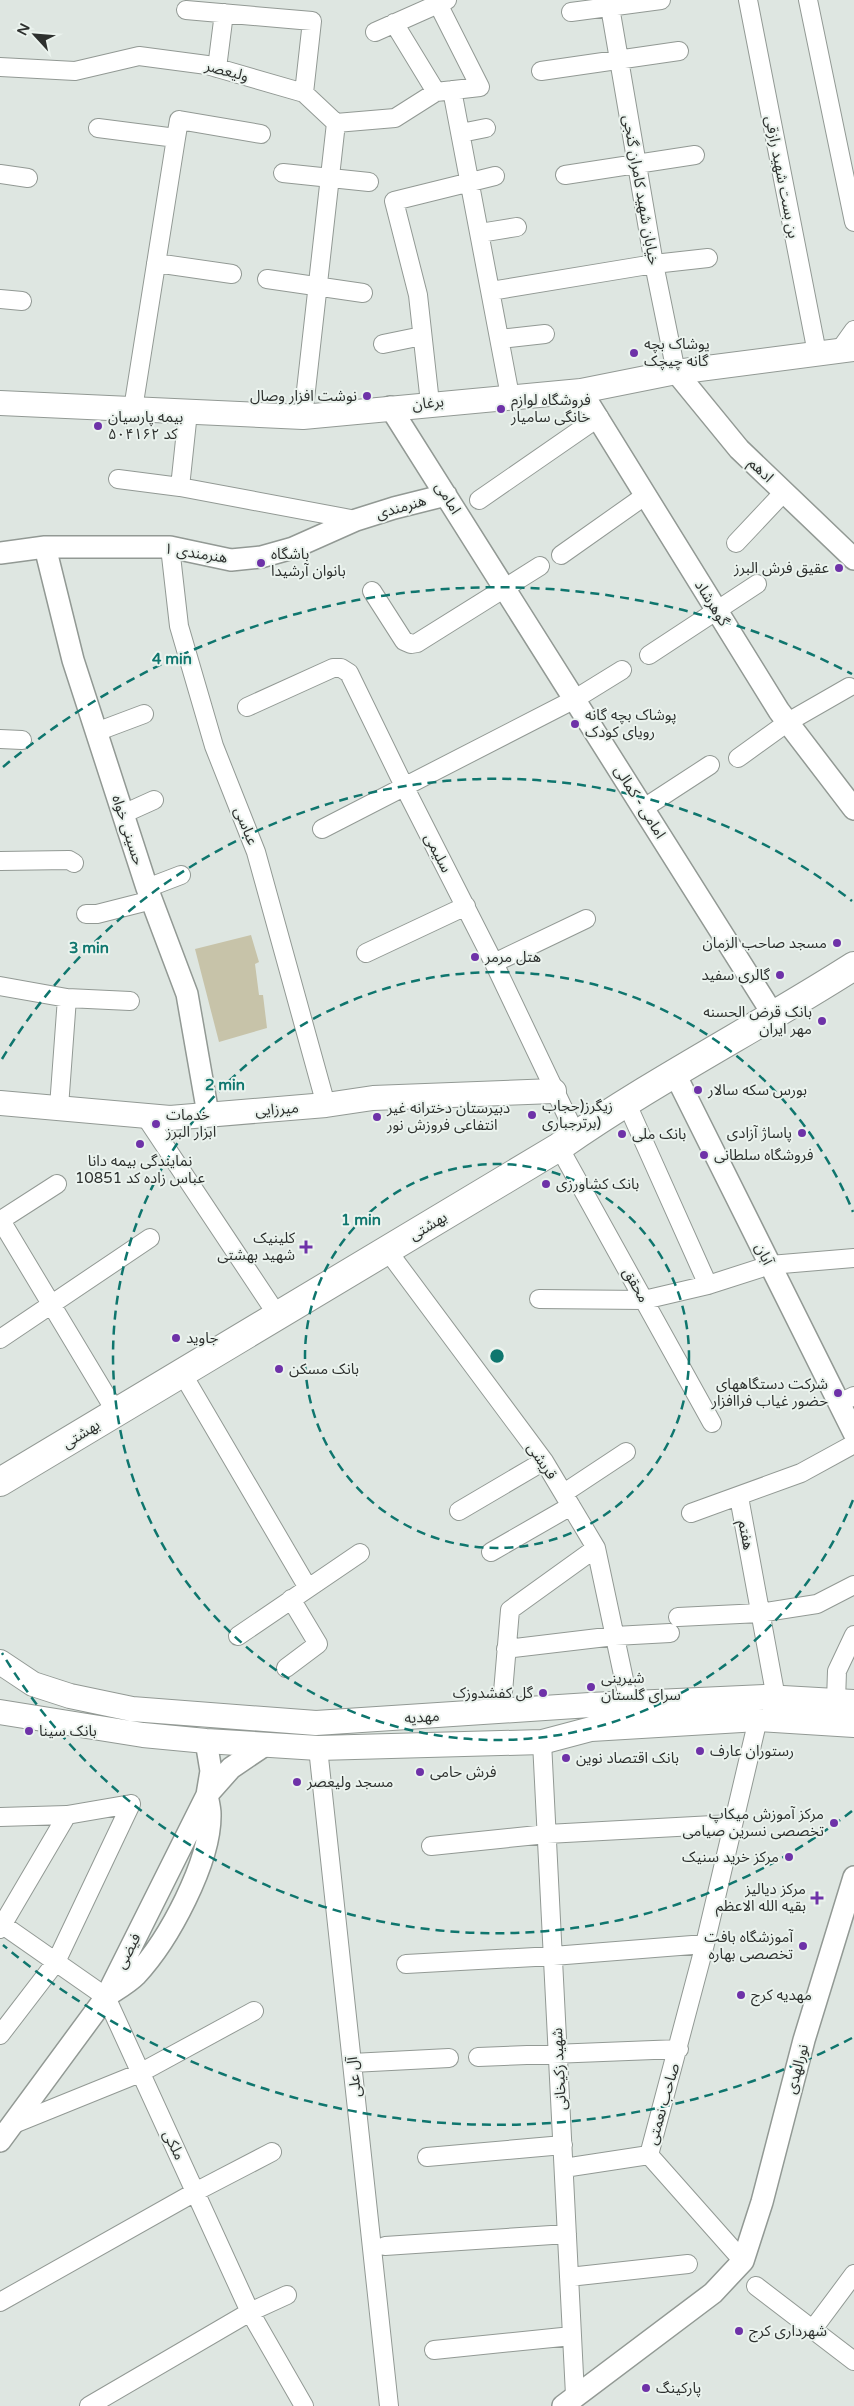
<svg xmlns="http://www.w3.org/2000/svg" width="854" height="2406" font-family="'Varela Round','Noto Sans Arabic',sans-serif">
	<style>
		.green { fill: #c7c3a9 }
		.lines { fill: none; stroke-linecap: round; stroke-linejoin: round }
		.minor-casing { stroke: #929994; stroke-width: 20 }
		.tertiary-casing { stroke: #929994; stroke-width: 24 }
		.secondary-casing { stroke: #929994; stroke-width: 26 }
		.primary-casing { stroke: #929994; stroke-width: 30 }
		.minor { stroke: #fff; stroke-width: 18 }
		.tertiary { stroke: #fff; stroke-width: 21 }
		.secondary { stroke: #fff; stroke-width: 24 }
		.primary { stroke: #fff; stroke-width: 28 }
		.ring { fill: none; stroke: #0f766e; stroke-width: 2.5; stroke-dasharray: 9 6 }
		.poi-dot { fill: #6e32a8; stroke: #ebf3ee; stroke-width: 2 }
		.labels { text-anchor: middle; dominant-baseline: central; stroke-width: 4; stroke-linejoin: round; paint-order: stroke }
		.street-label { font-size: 15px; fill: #2d302e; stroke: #ebf3ee }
		.poi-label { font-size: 15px; fill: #2d302e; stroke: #ebf3ee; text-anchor: start }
		.centre { fill: #0f766e; stroke: #ebf3ee; stroke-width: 2.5 }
		.ring-label { font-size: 15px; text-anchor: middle; font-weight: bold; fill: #0f766e; stroke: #ebf3ee; stroke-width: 4; stroke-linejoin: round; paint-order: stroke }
	</style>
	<rect width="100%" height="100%" fill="#dee6e1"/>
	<path class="green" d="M251,935l8,27 -4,2 4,31h4l4,33 -48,14 -24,-93z"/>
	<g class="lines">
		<g class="minor-casing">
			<path id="minor" d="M748,0l69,353
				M808,0l46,222
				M610,7l44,257 22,108
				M186,10l126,11 -8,72
				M571,12l90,-12
				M394,23l42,69
				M375,32l72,-32
				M0,67l75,4 64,-15 68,9 97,28 32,30 59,-5 41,-26 44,-5 -44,-87
				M217,68l7,-55
				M541,71l138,-20
				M452,90l58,306
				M98,128l78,10 3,-18 82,14
				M461,133l25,-5
				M283,173l86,9
				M0,174l28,4
				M565,175l130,-20
				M480,233l37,-6
				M156,263l76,11
				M267,279l96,14
				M491,291l163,-27 54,-6
				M0,299l22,2
				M500,339l45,-5
				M383,344l39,-8
				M839,351l15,-21
				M430,403l-12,-108 -24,-94 101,-25
				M133,409l43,-271
				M303,417l33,-294
				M118,479l62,8 176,33
				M180,487l8,-75
				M479,500l120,-83
				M736,543l48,-51
				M170,547l9,79 35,120 42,106 70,253
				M561,555l85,-60
				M372,591l32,50 7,3 6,-1 123,-77
				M649,655l108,-71
				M247,707l86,-39h8l8,5 56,115 89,175 82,172
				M96,732l48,-18
				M0,739l22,1
				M738,758l50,-36 61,-35
				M644,808l66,-43
				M123,814l31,-14
				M322,829l253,-130 47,-29
				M0,861l69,-1 5,3
				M147,888l34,-13
				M86,914h11l55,-14
				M366,953l100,-47
				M494,963l92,-44
				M0,986l67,12 63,3
				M627,1104l81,181
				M59,1107l8,-109
				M145,1116l133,200
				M559,1147l153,276
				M0,1219l116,193
				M1,1220l56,-36
				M387,1250l157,211 52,87 33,155
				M539,1299l105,1 64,-15 62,-20 84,-7
				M0,1339l150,-101
				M182,1373l126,215
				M839,1403l15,-7
				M564,1493l62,-41
				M739,1497l37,201
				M459,1511l85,-50
				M691,1513l110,-40 53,-29
				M491,1552l80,-46
				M678,1617l82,-4 57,-9 37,-19
				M238,1636l122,-83
				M506,1649l109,-13 55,-3
				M286,1668l32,-24 -27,-45
				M503,1692l7,-82 86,-62
				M836,1701l1,-30 17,-36
				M542,1742l33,653
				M318,1748l71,658
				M0,1817l67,-2 64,-11
				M431,1846l116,-12 185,-10
				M0,1923l106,74 144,315 54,94
				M0,1929l67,-114
				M406,1964l147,-8 152,-12
				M0,2035l56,-73 75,-158
				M478,2057l201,-8
				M352,2063l97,-5
				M14,2124l126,-51 114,-62
				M427,2157l136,-12
				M564,2168l85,-13
				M385,2246l182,-12
				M743,2261l-94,-106 56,-211 53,-225
				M569,2277l119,-13
				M756,2286l98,75
				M0,2302l197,-111 75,-39
				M813,2329l41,-55
				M434,2350l138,-14
				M89,2406l161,-94 37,-17"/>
		</g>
		<g class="tertiary-casing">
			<path id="tertiary" d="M676,372l63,77 115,110
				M581,391l198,320 75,98
				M390,407l384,609
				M45,547l28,113 74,228 40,106 21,120
				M0,553l45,-6h125l61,13 30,-3 32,-9 63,-28 38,-12 52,-13
				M675,1074l179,359
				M108,1995c9,-6 20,-12 28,-20 32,-34 75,-113 74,-161 0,-6 -2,-13 -3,-19l24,-27 34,-23
				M0,2141l106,-144 101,-202 4,-24 -5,-30
				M563,2406l150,-113 30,-32 19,-59 42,-162 50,-163"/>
		</g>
		<g class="secondary-casing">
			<path id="secondary" d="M0,403l303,14 278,-26 95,-19 178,-23
				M0,1103l170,15 156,-13 47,-7 181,-7
				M0,1662l33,22 37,12 62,13 184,14 274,-18 175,-8 89,5
				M0,1712l143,23 63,6 112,7 224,-6 49,-13 167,-10 96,6"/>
		</g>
		<g class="primary-casing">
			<path id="primary" d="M0,1482l559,-335c94,-66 198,-119 295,-181"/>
		</g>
		<use href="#minor" class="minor"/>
		<use href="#tertiary" class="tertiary"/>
		<use href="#secondary" class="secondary"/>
		<use href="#primary" class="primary"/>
	</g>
	<g class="ring">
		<circle cx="497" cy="1356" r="192"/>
		<path d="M853 1500A384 384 0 1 1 853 1212"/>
		<path d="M852 1811A577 577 0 0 1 2 1653M2 1059A577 577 0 0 1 852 901"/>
		<path d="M852 2038A769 769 0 0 1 3 1945M3 767A769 769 0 0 1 852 674"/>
	</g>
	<g class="poi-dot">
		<circle cx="634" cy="353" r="5"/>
		<circle cx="367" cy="396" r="5"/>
		<circle cx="501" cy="409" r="5"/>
		<circle cx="98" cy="426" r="5"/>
		<circle cx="261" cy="563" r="5"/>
		<circle cx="839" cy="568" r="5"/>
		<circle cx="575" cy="724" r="5"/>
		<circle cx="837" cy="943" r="5"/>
		<circle cx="475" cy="957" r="5"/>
		<circle cx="780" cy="975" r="5"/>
		<circle cx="822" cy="1021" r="5"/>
		<circle cx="698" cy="1090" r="5"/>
		<circle cx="532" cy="1115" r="5"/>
		<circle cx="377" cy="1117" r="5"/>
		<circle cx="156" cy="1124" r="5"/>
		<circle cx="802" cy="1133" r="5"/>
		<circle cx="622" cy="1134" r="5"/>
		<circle cx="140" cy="1144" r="5"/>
		<circle cx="704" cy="1155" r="5"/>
		<circle cx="546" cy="1184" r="5"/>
		<path d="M303.5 1239.5h5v5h5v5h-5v5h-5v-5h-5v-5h5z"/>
		<circle cx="176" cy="1338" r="5"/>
		<circle cx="279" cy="1369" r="5"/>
		<circle cx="838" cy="1393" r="5"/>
		<circle cx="591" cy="1687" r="5"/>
		<circle cx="543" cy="1693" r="5"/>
		<circle cx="29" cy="1731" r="5"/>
		<circle cx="700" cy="1751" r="5"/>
		<circle cx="566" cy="1758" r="5"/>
		<circle cx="420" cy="1772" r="5"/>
		<circle cx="297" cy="1782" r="5"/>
		<circle cx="834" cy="1823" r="5"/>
		<circle cx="789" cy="1857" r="5"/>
		<path d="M814.5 1890.5h5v5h5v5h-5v5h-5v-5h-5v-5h5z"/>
		<circle cx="803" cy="1946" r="5"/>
		<circle cx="741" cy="1995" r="5"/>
		<circle cx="739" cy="2331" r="5"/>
		<circle cx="646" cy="2388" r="5"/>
	</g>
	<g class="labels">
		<g class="street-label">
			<text transform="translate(227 71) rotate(15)">ولیعصر</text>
			<text transform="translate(782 177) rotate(79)">بن بست شهید رازقی</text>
			<text transform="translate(641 190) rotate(80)">خیابان شهید کامران گنجی</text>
			<text transform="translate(428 403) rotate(-6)">برغان</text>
			<text transform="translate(761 470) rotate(44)">ادهم</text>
			<text transform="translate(448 498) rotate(58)">امامی</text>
			<text transform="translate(401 507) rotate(-16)">هنرمندی</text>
			<text transform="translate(196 553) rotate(9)">هنرمندی ۱</text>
			<text transform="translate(712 603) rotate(58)">گوهرشاد</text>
			<text transform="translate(640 802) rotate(58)">امامی - کمالی</text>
			<text transform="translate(246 826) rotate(68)">عباسی</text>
			<text transform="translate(128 830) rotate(72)">حسینی خواه</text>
			<text transform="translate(438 853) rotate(63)">سلیمی</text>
			<text transform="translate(277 1109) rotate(-4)">میرزایی</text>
			<text transform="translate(428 1226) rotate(-31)">بهشتی</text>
			<text transform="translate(764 1254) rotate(64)">آبان</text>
			<text transform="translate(636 1285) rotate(61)">محقق</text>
			<text transform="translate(81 1434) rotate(-32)">بهشتی</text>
			<text transform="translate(542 1461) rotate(56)">قریشی</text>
			<text transform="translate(746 1535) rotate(79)">هفتم</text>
			<text transform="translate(422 1717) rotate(-4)">مهدیه</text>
			<text transform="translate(128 1951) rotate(-63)">فیضی</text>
			<text transform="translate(559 2069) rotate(-93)">شهید زکیخانی</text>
			<text transform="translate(797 2069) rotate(-75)">نورالهدی</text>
			<text transform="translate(354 2077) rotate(-96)">آل علی</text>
			<text transform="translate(663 2104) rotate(-74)">صاحب نعمتی</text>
			<text transform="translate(174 2145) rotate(64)">ملکی</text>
		</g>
		<g class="poi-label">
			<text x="644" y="344">پوشاک بچه<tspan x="644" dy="17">گانه چیچک</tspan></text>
			<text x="357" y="396" text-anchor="end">نوشت افزار وصال</text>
			<text x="511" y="400">فروشگاه لوازم<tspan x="511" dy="17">خانگی سامیار</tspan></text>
			<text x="108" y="417">بیمه پارسیان<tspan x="108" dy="17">کد ۵۰۴۱۶۲</tspan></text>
			<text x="271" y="554">باشگاه<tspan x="271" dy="17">بانوان آرشیدا</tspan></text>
			<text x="829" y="568" text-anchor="end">عقیق فرش البرز</text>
			<text x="585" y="715">پوشاک بچه گانه<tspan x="585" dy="17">رویای کودک</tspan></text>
			<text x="827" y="943" text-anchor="end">مسجد صاحب الزمان</text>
			<text x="485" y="957">هتل مرمر</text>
			<text x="770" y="975" text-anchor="end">گالری سفید</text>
			<text x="812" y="1012" text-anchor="end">بانک قرض الحسنه<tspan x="812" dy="17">مهر ایران</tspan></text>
			<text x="708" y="1090">بورس سکه سالار</text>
			<text x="542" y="1106">زیگرز(حجاب<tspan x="542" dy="17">برترجباری)</tspan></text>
			<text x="387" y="1108">دبیرستان دخترانه غیر<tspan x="387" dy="17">انتفاعی فروزش نور</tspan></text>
			<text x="166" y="1115">خدمات<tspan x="166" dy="17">ابزار البرز</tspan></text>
			<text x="792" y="1133" text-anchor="end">پاساژ آزادی</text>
			<text x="632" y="1134">بانک ملی</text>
			<text x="714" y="1155">فروشگاه سلطانی</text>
			<text x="140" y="1161" text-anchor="middle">نمایندگی بیمه دانا<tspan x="140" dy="17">عباس زاده کد 10851</tspan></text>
			<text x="556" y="1184">بانک کشاورزی</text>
			<text x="295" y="1238" text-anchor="end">کلینیک<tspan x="295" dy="17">شهید بهشتی</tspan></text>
			<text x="186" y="1338">جاوید</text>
			<text x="289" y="1369">بانک مسکن</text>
			<text x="828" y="1384" text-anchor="end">شرکت دستگاههای<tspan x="828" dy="17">حضور غیاب فراافزار</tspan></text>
			<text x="601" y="1678">شیرینی<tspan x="601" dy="17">سرای گلستان</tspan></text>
			<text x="533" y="1693" text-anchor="end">گل کفشدوزک</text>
			<text x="39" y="1731">بانک سینا</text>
			<text x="710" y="1751">رستوران عارف</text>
			<text x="576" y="1758">بانک اقتصاد نوین</text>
			<text x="430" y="1772">فرش حامی</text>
			<text x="307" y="1782">مسجد ولیعصر</text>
			<text x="824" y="1814" text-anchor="end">مرکز آموزش میکاپ<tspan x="824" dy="17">تخصصی نسرین صیامی</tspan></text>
			<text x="779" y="1857" text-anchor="end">مرکز خرید سنیک</text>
			<text x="806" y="1889" text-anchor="end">مرکز دیالیز<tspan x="806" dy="17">بقیه الله الاعظم</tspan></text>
			<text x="793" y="1937" text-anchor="end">آموزشگاه بافت<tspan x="793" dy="17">تخصصی بهاره</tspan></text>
			<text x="751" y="1995">مهدیه کرج</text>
			<text x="749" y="2331">شهرداری کرج</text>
			<text x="656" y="2388">پارکینگ</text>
		</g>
	</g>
	<circle cx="497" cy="1356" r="8" class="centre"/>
	<g class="ring-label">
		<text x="172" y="664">4 min</text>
		<text x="89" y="953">3 min</text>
		<text x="225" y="1090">2 min</text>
		<text x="361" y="1225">1 min</text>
	</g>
	<g transform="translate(35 35) rotate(296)" stroke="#ebf3ee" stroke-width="4" paint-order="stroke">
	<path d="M0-4L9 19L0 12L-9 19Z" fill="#2d302e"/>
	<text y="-8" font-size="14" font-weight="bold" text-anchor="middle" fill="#2d302e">N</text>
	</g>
</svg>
